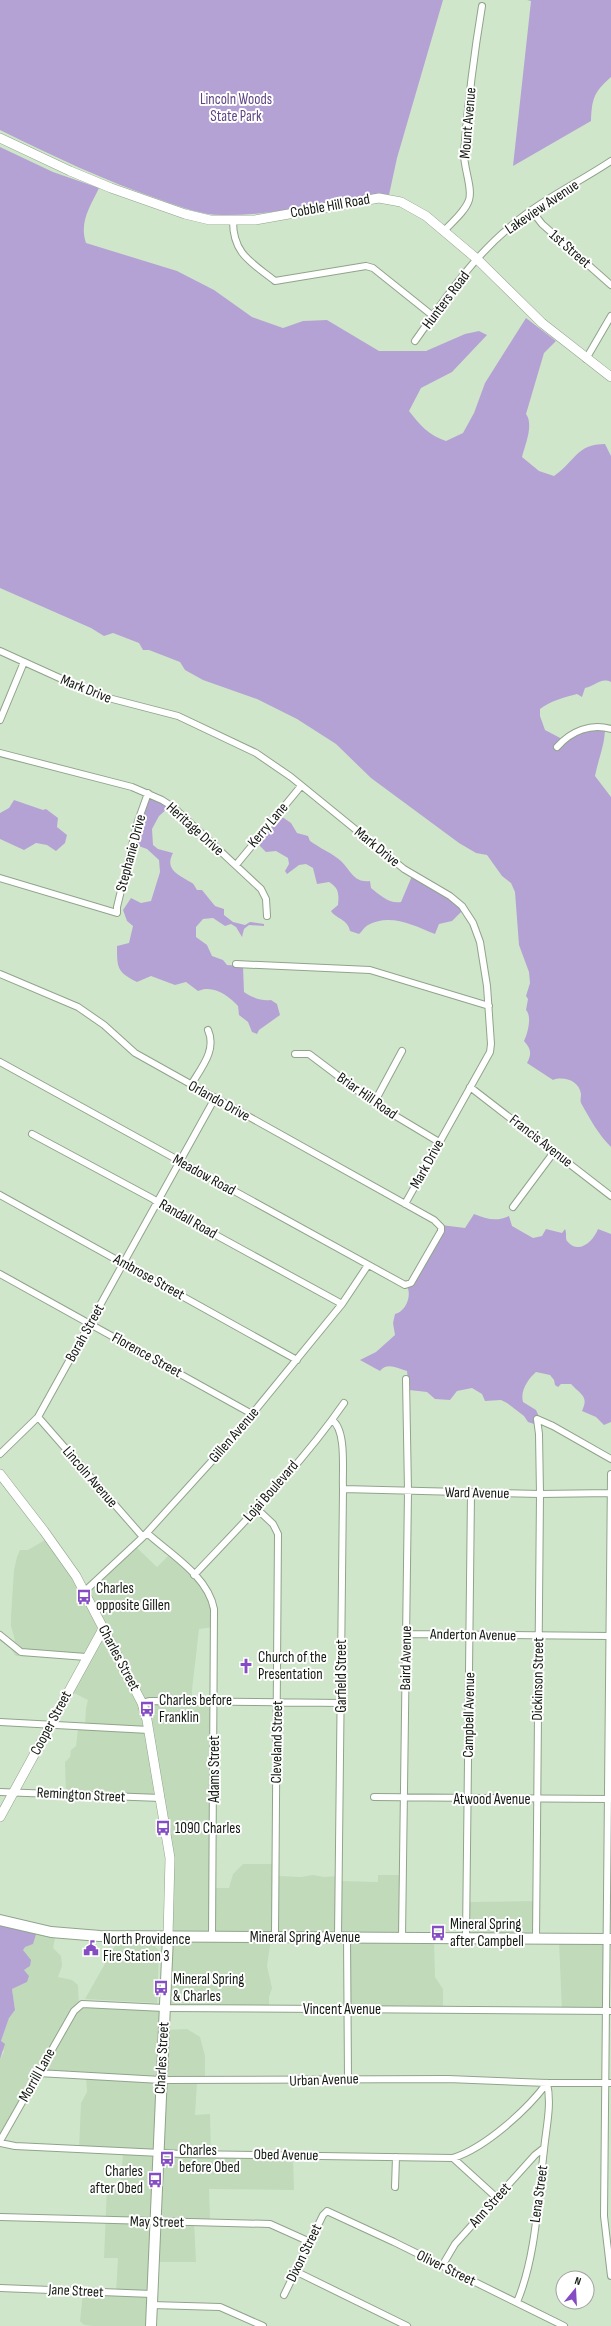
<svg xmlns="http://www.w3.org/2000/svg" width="611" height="2326" font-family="'Sofia Sans Condensed',sans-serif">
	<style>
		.built { fill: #c0daba }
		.forest { fill: #b5a2d4 }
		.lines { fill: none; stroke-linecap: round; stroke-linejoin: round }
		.street-casing { stroke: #90a48b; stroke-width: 8 }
		.secondary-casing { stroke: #90a48b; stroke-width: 10 }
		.primary-casing { stroke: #90a48b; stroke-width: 12 }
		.street { stroke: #fff; stroke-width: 6 }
		.secondary { stroke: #fff; stroke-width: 9 }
		.primary { stroke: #fff; stroke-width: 10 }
		.labels { text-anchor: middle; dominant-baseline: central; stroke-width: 4; stroke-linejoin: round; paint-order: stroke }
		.park-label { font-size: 15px; fill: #604584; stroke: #fff }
		.street-label { font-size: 15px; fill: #121910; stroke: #fff }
		.poi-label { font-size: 15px; fill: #121910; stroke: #fff; text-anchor: start }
	</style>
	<rect width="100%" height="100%" fill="#d0e6cb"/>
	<path class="built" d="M47,1539l35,51 53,-44 22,21 12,-12 25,23 16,20 4,29 -15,2 -7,61v13h22v185h15l4,-14 10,-10h33l2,12 23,1 12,-2 11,2 14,-1 2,5 38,1v-7h26l-1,62 31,3 1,37 8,12v22h-95v-70l-77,-2 -4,27 5,22 -3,9v13l-104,-1 -1,21 23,-1 13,8 5,19v25l-8,1 -2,33 15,-1 1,42 82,2 1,32 -85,-1 1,31 -16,1 2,41h-43l-2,64h-58l-9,-1 -4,-4 3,-28h33l2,-35h-14l3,-71h13l3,-33 -44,-4 2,-47 6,-11 -1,-14 -48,-1 -38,65v-83l4,-7 -3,-11 8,-23 6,-8 -3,-21 15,-7 -3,-12 6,-4 -8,-16 15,-19 19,3 -3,14 8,8 1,10 -4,11 14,3 6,5 1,21 84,2 7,-139 -9,-69 -79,-2 -16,-3 -1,-33 5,-5 1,-7 5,-4 2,-17 7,-2 1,-19 2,-8 -18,-9 15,-32 -69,-3 -5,-7 4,-9 -4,-14v-9l3,-47 3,-13 3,-7h8z
		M536,1901v38l-69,-1 2,-36z
		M559,1941h46l1,72 -44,-1z
		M116,1944l38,1 5,6 -2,52 -72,-4z"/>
	<path class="forest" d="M0,0h443l-46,158 -8,37 -11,-1c-51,8 -104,22 -156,21 -21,0 -41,-8 -61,-15 -56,-19 -108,-44 -161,-70z
		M527,0h84v77c-17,15 -19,21 -20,44l-78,45 18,-165z
		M0,147l53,25 46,16c-9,19 -20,34 -13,55l91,28 37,19 38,27 31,11 20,-7 24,-1 52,31h47l39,-17 14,-3 8,4 -35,37 -31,16 -12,23c11,14 19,24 37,30l17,-8 11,-20 11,-30 41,-65 30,23 -12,12 -18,61c8,11 -1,31 -4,43l17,14 15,5c21,-14 22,-32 51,-32l6,12v226c-10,-5 -16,4 -26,6l-3,9 -5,-3c-12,3 -27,7 -37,15v7l5,14 19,10 9,-7 32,-5c0,17 -7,32 -10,48l16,21v350c-13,-13 -21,-28 -30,-44 -1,-3 0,-5 0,-9 -2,-14 -18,-18 -28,-14l-26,-17c5,-10 4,-14 -3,-22 4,-8 8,-25 2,-31l2,-11 -2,-3 4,-13 -1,-11 -10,-27 -4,-53 -4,-9 -9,-7 -15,-21 -11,-2 -17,-10 -88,-65 -35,-34 -39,-25 -40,-20 -54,-19 -18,-10 -5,-8 -31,-12h-6l-4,-7 -26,-10 -9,3 -13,-8 -91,-40z
		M148,797l21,10 -10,9 -7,13 1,16 5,4 15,4c-9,17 6,22 19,30 2,1 3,4 5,7h5l13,16 9,3v6l9,7 12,3 5,-3 14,2v2l-15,-1 -5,4 -2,8 -6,-10 -5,-3 -6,2 -12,-8 -10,1 -7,8v10l11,8 5,11 11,4 4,5 16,1 1,26c9,6 17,9 27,8l6,4 3,11 -21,15 -2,4 -5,-2 -4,-10 -9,-7 -1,-9c-9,-10 -25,-22 -40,-15l-12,-9 -11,3 -24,-9 -14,6c-20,-10 -20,-14 -20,-36l12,-3 4,-17 -6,-5 -4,-11 8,-12 10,5 10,-2 9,-29 -1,-12 -12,-11 -14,-5z
		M14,800l29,10 3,-1 12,9 -1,9 10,8 -2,8 -9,8 -9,-6 -11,-2 -12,7 -24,-11v-26l9,-5z
		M278,814l13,9 6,10 11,3 2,5c8,6 25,14 31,20 10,10 13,22 29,20l1,7c9,7 18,16 30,14l11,-26 25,12 26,22 -11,11 -13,3 -4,10c-22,-9 -45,-21 -67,-9 -4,2 -6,7 -9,9l-9,-3c-2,-12 -14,-12 -19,-20l7,-6c1,-11 1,-17 -9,-23l-12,2 -4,-16 -7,-4 -7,1 -12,9 -2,-3 4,-7 -1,-6 -12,-7 -10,1 -10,-10z
		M474,1214c12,5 23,8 35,2l3,10 21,12 9,-2 4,-7 16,4 3,-4c2,4 0,9 2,12 12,15 27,-1 31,-12l13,5v188l-7,3 -8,-8 -14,-6c7,-15 -1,-16 -11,-27h-10l-3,3 -3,-2 -1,-5 -4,-5 -14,-3c-8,7 -16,19 -13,30l13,8 6,13 -2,3 -12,-4 -4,-6 -17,-13 -6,-3 -16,1 -3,-7 -10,-6 -15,3 -7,9 -15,-1 -8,-7 -18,-2 -2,-19c-10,-3 -20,-9 -27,0l-20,-11 16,-8 19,-17 -2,-12 2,-9c11,-3 17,-18 12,-28l34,-61 24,3z
		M0,1922l37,9 -4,13 -8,3 -2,3 8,10 -1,6 -6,4 5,6 -2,6 -15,7 3,21 -6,8 -8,23 4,3 -5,15z"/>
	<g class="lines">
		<g class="street-casing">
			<path id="street" d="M532,211l10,13 69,61
				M233,221c0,33 18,41 42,60l91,-15 7,2 60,48
				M444,231c8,-9 21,-19 25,-31 4,-12 -6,-34 -5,-48 4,-49 10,-98 18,-146
				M415,341c29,-41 57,-83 96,-115 30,-26 67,-43 100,-65
				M586,359l25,-43
				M0,651l97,44 81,21 78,37 35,24 113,92 46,27 12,10 11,17 7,19 7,44 4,58 -1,8 -85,152
				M0,720l24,-58
				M557,747c14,-16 34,-24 54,-18
				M0,753l132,34 30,13 11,7 88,82 5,10 1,17
				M236,865l65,-79
				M0,878l117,35v-6l21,-86 10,-28
				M236,964l134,6 119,36
				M0,974l78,33 26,18 31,28 299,167 7,7v4l-30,52 -6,2 -405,-223
				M295,1054h14l65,49 65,39
				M191,1085c10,-17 26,-35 17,-55
				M470,1087l141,109
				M374,1103l28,-52
				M32,1134l121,65 8,6 181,99
				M0,1195l297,165
				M513,1207l41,-55
				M0,1274l252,140
				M38,1417l105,120
				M537,1419l16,7 58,33
				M332,1420c15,10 10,52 11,69l-5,447
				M0,1454l38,-37 177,-319
				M611,1474l-7,742 7,60
				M343,1489l197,5 71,-1
				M257,1509l16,15 5,10 -3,402
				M147,1533c23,21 61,43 67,76l-2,327
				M194,1575c52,-55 107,-110 150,-172
				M85,1591l58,-54 87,-96 112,-137 26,-39
				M406,1634l205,2
				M0,1635l21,17 65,5
				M142,1703l8,-2 191,2
				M0,1722l149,8
				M0,1792l161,6
				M374,1797l236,2
				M347,1936l1,142
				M402,1938l6,-447 -2,-112
				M466,1938l5,-445
				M536,1939l4,-445 -1,-60 -2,-15
				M38,2073l123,7 287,-1 99,4h64
				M0,2141l74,-130 8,-7 82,4 447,3
				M0,2143l15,3 167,8 271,4c32,-10 74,-48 94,-75
				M453,2158l44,40
				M395,2187l1,-30
				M0,2217l270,7 40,18
				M442,2266l13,-22 80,-89 9,-7
				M295,2271l112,55
				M0,2288l152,6
				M284,2295l39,-80 4,-4 67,31 170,84
				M517,2302c19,-45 21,-104 27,-152 2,-22 8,-45 3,-67
				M152,2305l68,2 43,19"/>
		</g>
		<g class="secondary-casing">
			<path id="secondary" d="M0,138l70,33 41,17 74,26 25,6h45l124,-22 22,4 25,14 51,43 65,64 69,54
				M0,1474l44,57 32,45 66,127 5,17 23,138 -2,78
				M0,1817l103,-188"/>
		</g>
		<g class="primary-casing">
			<path id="primary" d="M0,1920l51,12 49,4 511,3
				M151,2326l17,-390"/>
		</g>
		<use href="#street" class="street"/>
		<use href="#secondary" class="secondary"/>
		<use href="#primary" class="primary"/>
	</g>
	<defs>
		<g id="bus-bare" transform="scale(1.2)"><path d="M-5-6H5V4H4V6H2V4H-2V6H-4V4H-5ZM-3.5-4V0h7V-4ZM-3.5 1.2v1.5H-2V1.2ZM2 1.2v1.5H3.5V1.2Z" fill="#854cc3" stroke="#fff" stroke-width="2.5" paint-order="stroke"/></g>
		<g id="church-bare" transform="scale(1.2)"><path d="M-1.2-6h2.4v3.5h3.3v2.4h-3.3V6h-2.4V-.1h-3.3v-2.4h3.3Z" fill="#854cc3" stroke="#fff" stroke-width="2.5" paint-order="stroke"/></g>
		<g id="civic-bare" transform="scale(1.2)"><path d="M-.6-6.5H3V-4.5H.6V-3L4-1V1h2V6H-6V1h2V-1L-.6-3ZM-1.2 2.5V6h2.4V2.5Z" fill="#854cc3" stroke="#fff" stroke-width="2.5" paint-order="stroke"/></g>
	</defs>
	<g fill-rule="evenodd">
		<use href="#bus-bare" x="84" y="1597"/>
		<use href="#church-bare" x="246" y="1666"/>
		<use href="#bus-bare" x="147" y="1709"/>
		<use href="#bus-bare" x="163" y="1828"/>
		<use href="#bus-bare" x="438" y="1933"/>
		<use href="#civic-bare" x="91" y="1948"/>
		<use href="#bus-bare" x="161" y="1988"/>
		<use href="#bus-bare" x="167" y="2159"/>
		<use href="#bus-bare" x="155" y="2180"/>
	</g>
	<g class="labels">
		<g class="park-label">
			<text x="236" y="99">Lincoln Woods<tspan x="236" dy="17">State Park</tspan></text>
		</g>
		<g class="street-label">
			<text transform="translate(468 123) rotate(-85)">Mount Avenue</text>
			<text transform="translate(330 206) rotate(-10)">Cobble Hill Road</text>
			<text transform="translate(542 207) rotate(-34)">Lakeview Avenue</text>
			<text transform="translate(570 249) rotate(41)">1st Street</text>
			<text transform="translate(446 300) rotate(-53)">Hunters Road</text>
			<text transform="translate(86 689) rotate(22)">Mark Drive</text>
			<text transform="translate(268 825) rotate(-50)">Kerry Lane</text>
			<text transform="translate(195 829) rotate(42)">Heritage Drive</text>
			<text transform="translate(377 847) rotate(39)">Mark Drive</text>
			<text transform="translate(131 853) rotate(-75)">Stephanie Drive</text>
			<text transform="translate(367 1096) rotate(35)">Briar Hill Road</text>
			<text transform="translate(219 1101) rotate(29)">Orlando Drive</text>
			<text transform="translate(541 1141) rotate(38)">Francis Avenue</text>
			<text transform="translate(427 1164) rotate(-61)">Mark Drive</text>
			<text transform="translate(204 1175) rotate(29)">Meadow Road</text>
			<text transform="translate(188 1219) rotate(30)">Randall Road</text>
			<text transform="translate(149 1277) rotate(29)">Ambrose Street</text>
			<text transform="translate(85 1333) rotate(-61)">Borah Street</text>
			<text transform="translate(147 1355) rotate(29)">Florence Street</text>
			<text transform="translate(234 1435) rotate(-49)">Gillen Avenue</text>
			<text transform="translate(90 1477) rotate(49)">Lincoln Avenue</text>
			<text transform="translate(271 1491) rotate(-49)">Lojai Boulevard</text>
			<text transform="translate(477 1493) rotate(1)">Ward Avenue</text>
			<text transform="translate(473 1635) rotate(1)">Anderton Avenue</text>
			<text transform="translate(119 1658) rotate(62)">Charles Street</text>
			<text transform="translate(406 1658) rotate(-89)">Baird Avenue</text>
			<text transform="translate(341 1676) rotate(-90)">Garfield Street</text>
			<text transform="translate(538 1679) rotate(-89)">Dickinson Street</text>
			<text transform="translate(469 1715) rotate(-89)">Campbell Avenue</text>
			<text transform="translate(51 1723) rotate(-62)">Cooper Street</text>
			<text transform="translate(277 1742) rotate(-89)">Cleveland Street</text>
			<text transform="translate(214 1769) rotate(-90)">Adams Street</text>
			<text transform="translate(81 1795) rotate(3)">Remington Street</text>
			<text x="492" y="1799">Atwood Avenue</text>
			<text x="305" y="1937">Mineral Spring Avenue</text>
			<text x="342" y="2009">Vincent Avenue</text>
			<text transform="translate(162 2058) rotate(-87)">Charles Street</text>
			<text transform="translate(37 2075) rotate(-61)">Morrill Lane</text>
			<text transform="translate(324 2080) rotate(-2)">Urban Avenue</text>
			<text transform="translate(286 2155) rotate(1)">Obed Avenue</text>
			<text transform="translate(539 2194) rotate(-82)">Lena Street</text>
			<text transform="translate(490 2205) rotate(-48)">Ann Street</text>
			<text transform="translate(157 2222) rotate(1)">May Street</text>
			<text transform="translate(304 2253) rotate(-64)">Dixon Street</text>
			<text transform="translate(446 2268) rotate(26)">Oliver Street</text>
			<text transform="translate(76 2291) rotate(3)">Jane Street</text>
		</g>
		<g class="poi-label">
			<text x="96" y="1588">Charles<tspan x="96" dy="17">opposite Gillen</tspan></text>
			<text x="258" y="1657">Church of the<tspan x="258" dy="17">Presentation</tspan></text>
			<text x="159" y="1700">Charles before<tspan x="159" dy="17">Franklin</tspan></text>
			<text x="175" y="1828">1090 Charles</text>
			<text x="450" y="1924">Mineral Spring<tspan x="450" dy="17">after Campbell</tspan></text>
			<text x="103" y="1939">North Providence<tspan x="103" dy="17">Fire Station 3</tspan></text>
			<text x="173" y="1979">Mineral Spring<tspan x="173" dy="17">&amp; Charles</tspan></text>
			<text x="179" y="2150">Charles<tspan x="179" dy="17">before Obed</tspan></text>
			<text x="143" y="2171" text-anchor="end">Charles<tspan x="143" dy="17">after Obed</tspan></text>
		</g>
	</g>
	<g transform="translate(575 2290) rotate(18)"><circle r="19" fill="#ffffff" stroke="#a0a39f"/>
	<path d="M0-3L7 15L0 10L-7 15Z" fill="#854cc3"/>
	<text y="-6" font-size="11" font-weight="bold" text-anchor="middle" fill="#121910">N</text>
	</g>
</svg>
